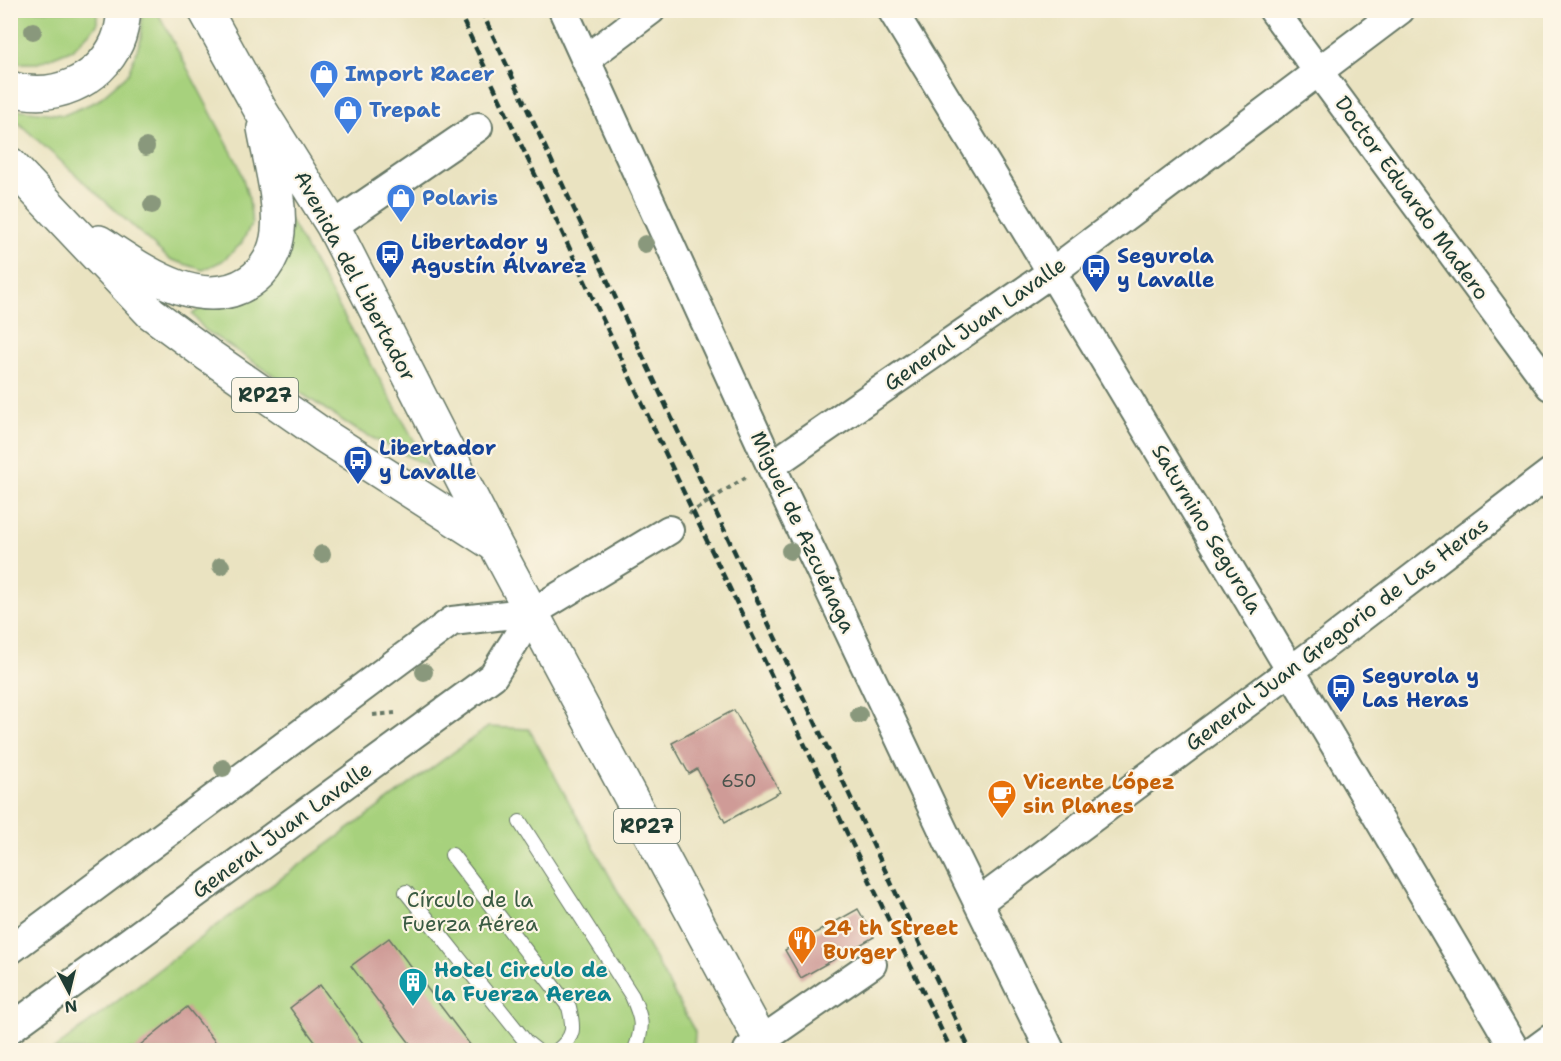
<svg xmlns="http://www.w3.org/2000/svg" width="1561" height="1061" font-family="'Shantell Sans',sans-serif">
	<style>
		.green { fill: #a7d17d; stroke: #638758; stroke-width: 1.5 }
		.building { fill: #cf9b97 }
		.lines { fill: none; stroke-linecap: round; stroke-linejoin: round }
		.lane-casing { stroke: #667765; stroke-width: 16 }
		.street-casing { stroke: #667765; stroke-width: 32 }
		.primary-casing { stroke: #667765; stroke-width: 36 }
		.path { stroke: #667765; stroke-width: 4; stroke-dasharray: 4.5 4.5; stroke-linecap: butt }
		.lane { stroke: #fff; stroke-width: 14 }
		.street { stroke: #fff; stroke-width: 28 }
		.primary { stroke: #fff; stroke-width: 33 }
		.rail { stroke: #1f3d34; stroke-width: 4.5; stroke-dasharray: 9 4.5; stroke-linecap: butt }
		.tree { fill: #89987c }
		.labels { text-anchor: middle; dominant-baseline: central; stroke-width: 4.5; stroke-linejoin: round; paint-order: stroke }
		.number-label { font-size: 18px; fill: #4b544d }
		.shield { fill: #fcf5e5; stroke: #617469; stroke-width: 1.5 }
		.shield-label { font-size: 20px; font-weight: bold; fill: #1f3d34 }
		.shop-label { font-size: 21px; font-weight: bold; fill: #366cbe; stroke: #fcf5e5; text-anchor: start }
		.street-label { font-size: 21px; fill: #1f3d34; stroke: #fcf5e5 }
		.transit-label { font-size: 21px; font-weight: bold; fill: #164399; stroke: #fcf5e5; text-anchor: start }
		.food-label { font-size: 21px; font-weight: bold; fill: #c56008; stroke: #fcf5e5; text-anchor: start }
		.park-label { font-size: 21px; fill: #3a5b43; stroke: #fcf5e5 }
		.culture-label { font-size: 21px; font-weight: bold; fill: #0d838f; stroke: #fcf5e5; text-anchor: start }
	</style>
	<rect width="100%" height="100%" fill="#fcf5e5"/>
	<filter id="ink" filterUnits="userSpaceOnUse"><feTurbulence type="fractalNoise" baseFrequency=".0167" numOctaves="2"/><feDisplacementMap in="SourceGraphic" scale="12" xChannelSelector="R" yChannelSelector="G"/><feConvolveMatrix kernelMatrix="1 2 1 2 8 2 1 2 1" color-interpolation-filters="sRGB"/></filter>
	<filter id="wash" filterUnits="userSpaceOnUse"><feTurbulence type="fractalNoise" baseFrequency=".008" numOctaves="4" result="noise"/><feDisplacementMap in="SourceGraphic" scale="24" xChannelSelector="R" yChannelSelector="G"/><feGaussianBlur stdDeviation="1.35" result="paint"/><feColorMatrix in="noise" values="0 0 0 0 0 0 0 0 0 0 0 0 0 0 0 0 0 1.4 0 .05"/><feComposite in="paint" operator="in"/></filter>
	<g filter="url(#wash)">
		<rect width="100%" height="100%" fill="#eae3c1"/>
		<path class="green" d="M11,10l86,1v14l-24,24 -35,14h-27z
			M142,11h15l82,155 10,33 3,24 -11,21 -19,17 -19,9 -34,-11 -158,-143v-5l11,-1 42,5 33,-14 31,-27 13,-35z
			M290,220l139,247 -72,-37 -152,-100 -13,-16 13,-8z
			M488,727l41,2 166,303 -1,18h-641l159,-121z"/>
		<g id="blocks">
			<path class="building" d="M734,710l46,82 -55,30 -28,-53 -8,5 -17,-31z
				M858,909l16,28 -73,41 -16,-28z
				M389,938l85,112h-59l-64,-84z
				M320,985l48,65h-47l-31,-42z
				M187,1007l35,43h-88z"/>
		</g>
	</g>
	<g filter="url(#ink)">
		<use href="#blocks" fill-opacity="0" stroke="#667765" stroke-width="1.5"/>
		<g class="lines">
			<g class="lane-casing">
				<path id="lane" d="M520,822l112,174c10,23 12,30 3,54
					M452,855l117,152c5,21 6,29 -11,43
					M406,892l120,150 10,8"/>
			</g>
			<g class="street-casing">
				<path id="street" d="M563,10l208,456 179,379 100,205
					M892,10c211,345 419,692 623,1040
					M1273,10l277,376
					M586,59l65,-49
					M333,226l145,-99
					M771,466l281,-194 348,-262
					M979,902l350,-260 221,-169
					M10,950l442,-329 81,-9 136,-82
					M10,1029l483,-353 40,-64
					M748,1050l124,-86
					M1535,1050l15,-11"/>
			</g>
			<g class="primary-casing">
				<path id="primary" d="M205,10l56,101 72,115 163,320 270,504
					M10,88c42,14 89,-6 107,-46 4,-9 6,-21 7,-32
					M10,164l141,149 57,42 115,80 172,110
					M99,242c42,27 100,72 150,40 17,-11 27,-30 29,-50 3,-34 -8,-70 -14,-104"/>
			</g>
			<path class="path" d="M689,514l57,-37
				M373,715l22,-2"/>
			<use href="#lane" class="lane"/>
			<use href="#street" class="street"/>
			<use href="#primary" class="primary"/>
			<path class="rail" d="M458,10l227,485 266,555
				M481,10l222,475 267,565"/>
		</g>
		<g class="tree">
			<circle cx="33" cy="31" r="9"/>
			<circle cx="146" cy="147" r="9"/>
			<circle cx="152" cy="205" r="9"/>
			<circle cx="645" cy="244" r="9"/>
			<circle cx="790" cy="551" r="9"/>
			<circle cx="322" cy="554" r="9"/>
			<circle cx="221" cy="566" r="9"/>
			<circle cx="424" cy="672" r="9"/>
			<circle cx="859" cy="715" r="9"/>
			<circle cx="223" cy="768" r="9"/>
		</g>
	</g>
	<defs>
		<g id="shop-pin" transform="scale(1.5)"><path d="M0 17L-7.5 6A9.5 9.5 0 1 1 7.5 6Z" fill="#3f7fe0" stroke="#fcf5e5"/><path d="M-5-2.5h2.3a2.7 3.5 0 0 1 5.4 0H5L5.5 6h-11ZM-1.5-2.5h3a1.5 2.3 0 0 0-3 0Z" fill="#fff"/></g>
		<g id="bus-pin" transform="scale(1.5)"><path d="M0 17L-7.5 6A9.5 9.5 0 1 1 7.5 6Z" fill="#1a4fb4" stroke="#fcf5e5"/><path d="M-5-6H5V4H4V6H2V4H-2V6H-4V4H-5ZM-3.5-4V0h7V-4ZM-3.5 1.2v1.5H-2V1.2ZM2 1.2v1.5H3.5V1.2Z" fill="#fff"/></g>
		<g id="cafe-pin" transform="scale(1.5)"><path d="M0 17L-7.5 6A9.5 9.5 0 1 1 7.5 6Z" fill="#e8710a" stroke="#fcf5e5"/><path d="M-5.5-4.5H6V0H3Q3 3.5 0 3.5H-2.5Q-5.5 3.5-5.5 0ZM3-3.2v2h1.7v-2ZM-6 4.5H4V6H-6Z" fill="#fff"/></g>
		<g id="restaurant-pin" transform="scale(1.5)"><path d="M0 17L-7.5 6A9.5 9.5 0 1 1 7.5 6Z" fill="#e8710a" stroke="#fcf5e5"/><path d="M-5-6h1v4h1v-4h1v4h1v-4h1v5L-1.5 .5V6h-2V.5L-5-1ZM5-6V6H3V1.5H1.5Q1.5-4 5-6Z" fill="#fff"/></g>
		<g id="building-pin" transform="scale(1.5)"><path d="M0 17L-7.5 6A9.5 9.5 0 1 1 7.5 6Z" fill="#0f9aa8" stroke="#fcf5e5"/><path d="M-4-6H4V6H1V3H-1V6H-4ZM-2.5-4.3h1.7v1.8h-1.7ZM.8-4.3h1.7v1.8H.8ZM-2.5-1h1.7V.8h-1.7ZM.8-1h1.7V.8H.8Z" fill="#fff"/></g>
	</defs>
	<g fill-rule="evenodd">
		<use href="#shop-pin" x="324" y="74"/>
		<use href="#shop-pin" x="348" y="110"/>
		<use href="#shop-pin" x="401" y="198"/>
		<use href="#bus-pin" x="390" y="254"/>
		<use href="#bus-pin" x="1096" y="268"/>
		<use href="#bus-pin" x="358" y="460"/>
		<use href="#bus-pin" x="1341" y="688"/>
		<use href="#cafe-pin" x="1002" y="794"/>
		<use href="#restaurant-pin" x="802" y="940"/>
		<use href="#building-pin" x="413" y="982"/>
	</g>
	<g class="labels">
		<g class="number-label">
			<text x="739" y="781">650</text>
		</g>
		<g class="shield">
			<rect x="232" y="378" width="66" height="34" rx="4.5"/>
			<rect x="614" y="809" width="66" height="34" rx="4.5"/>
		</g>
		<g class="shield-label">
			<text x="265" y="395">RP27</text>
			<text x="647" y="826">RP27</text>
		</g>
		<g class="shop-label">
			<text x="345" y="74">Import Racer</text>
			<text x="369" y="110">Trepat</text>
			<text x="422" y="198">Polaris</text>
		</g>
		<g class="street-label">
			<text transform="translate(1412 198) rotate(54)">Doctor Eduardo Madero</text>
			<text transform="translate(355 276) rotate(62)">Avenida del Libertador</text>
			<text transform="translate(975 324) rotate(-35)">General Juan Lavalle</text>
			<text transform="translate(1207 529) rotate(59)">Saturnino Segurola</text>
			<text transform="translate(803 532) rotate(65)">Miguel de Azcuénaga</text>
			<text transform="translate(1337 634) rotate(-37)">General Juan Gregorio de Las Heras</text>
			<text transform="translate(282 830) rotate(-36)">General Juan Lavalle</text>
		</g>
		<g class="transit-label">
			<text x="411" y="242">Libertador y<tspan x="411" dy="24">Agustín Álvarez</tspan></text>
			<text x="1117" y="256">Segurola<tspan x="1117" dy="24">y Lavalle</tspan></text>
			<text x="379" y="448">Libertador<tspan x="379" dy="24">y Lavalle</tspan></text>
			<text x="1362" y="676">Segurola y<tspan x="1362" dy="24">Las Heras</tspan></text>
		</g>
		<g class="food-label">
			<text x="1023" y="782">Vicente López<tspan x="1023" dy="24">sin Planes</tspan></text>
			<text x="823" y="928">24 th Street<tspan x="823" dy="24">Burger</tspan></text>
		</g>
		<g class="park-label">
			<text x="470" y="900">Círculo de la<tspan x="470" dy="24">Fuerza Aérea</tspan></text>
		</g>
		<g class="culture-label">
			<text x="434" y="970">Hotel Circulo de<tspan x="434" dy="24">la Fuerza Aerea</tspan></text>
		</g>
	</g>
	<rect width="1561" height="1061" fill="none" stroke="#fcf5e5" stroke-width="36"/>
	<g transform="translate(69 992) rotate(173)" stroke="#fcf5e5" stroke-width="4.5" paint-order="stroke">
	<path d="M0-4.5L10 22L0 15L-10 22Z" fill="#1f3d34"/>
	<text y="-9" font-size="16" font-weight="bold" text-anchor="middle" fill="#1f3d34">N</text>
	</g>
</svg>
